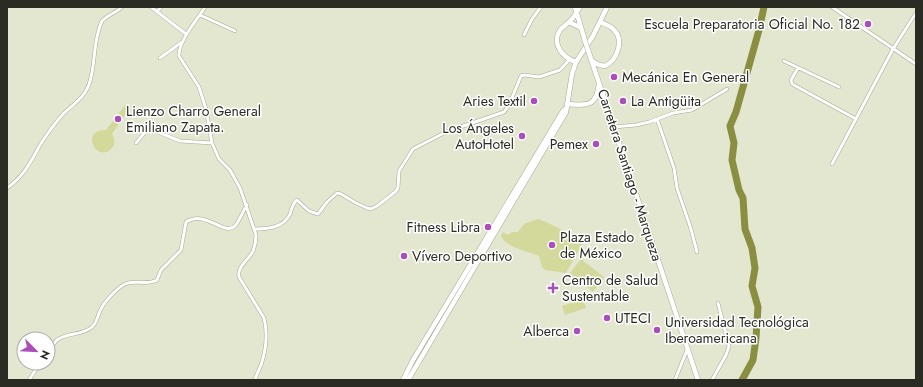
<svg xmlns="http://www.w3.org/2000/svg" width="923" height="387" font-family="Jost,sans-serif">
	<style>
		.green { fill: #d3d89b }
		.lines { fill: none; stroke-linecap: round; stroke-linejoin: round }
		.river { stroke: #898e40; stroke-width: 7 }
		.street-casing { stroke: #a5a792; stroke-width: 4 }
		.secondary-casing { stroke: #a5a792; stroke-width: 5.5 }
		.street { stroke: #fff; stroke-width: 3 }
		.secondary { stroke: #fff; stroke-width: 4.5 }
		.secondary-bridge-casing { stroke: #a5a792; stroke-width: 5.5; stroke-linecap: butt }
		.secondary-bridge { stroke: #fff; stroke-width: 4.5 }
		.poi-dot { fill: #aa4eb9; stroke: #fff; stroke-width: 1.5 }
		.labels { text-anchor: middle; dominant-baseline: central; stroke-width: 3; stroke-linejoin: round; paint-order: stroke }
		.poi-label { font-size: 14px; fill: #2a2b22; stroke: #fff; text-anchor: start }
		.street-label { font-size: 14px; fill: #2a2b22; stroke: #fff }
	</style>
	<rect width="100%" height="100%" fill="#e4e7d0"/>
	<path class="green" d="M125,105l5,3 -18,26c3,5 3,10 0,14 -15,17 -33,-19 -6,-18z
		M538,219l8,3 38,19 -18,32 -21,-3 -3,-3 -3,-11c-13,-6 -31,-7 -38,-20l2,-4 5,3 4,-3h6l6,-8z
		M581,259l23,18 -11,15 -23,-19z
		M583,299l3,9 -21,7 -3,-9z"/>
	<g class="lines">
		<path class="river" d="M742,380l11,-20 3,-22 2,-31 -6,-21 3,-18 -3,-20 -7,-19 -2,-31 -4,-8 -7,-30 2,-17 -4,-17 6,-14 23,-82 5,-23"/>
		<g class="street-casing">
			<path id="street" d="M151,7l35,27
				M205,7c-8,13 -27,35 -26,49l20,31 7,22 6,34 7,16 11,11 10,18 16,47c0,6 -1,11 -3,16 -4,9 -16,15 -14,26l25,41c4,16 2,32 -3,47 -2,5 -5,10 -6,15
				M832,7l84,57
				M157,12l4,-5
				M200,15l35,16
				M524,35l8,-16 9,-12
				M160,58l22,-16
				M784,61l55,26
				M798,68l-7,12 1,4 64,35
				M657,119l17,49 3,20 14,41 6,23
				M614,127l22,-2 13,-3 24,-9 19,-3 35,-21
				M136,143l10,-12 7,-1 27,11 32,2
				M832,164l61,-115 23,-36
				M7,188c17,-12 23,-25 33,-43 7,-11 15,-22 24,-32 8,-8 18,-13 23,-24 8,-15 6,-39 11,-56 1,-4 2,-8 4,-12 5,-6 14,-8 20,-14
				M254,229c13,0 30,-1 36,-15 2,-5 2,-10 7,-14l12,11 9,3 9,-12 10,-9 4,1 15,9 11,5 4,1 6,-3 18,-14 3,-4 1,-17 14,-22 33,-17 58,-20 5,-7 12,-29 3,-1 15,2 21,-7 9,-10
				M48,352c3,-4 6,-9 9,-12 10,-8 25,-4 35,-13 5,-4 5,-10 8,-16 3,-8 17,-23 25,-27 9,-5 21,2 32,-4l4,-10 20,-20 5,-28c21,-13 38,16 50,3 4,-6 7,-14 11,-20
				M29,380l11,-17
				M675,380l12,-30
				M712,380l14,-25 3,-9 -11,-43"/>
		</g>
		<g class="secondary-casing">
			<path id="secondary" d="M575,7l10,34
				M569,22l12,6
				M588,50l110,330
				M592,61l7,4 6,1c13,-6 20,-28 7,-38 -3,-3 -8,-4 -12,-6
				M576,62c-13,-4 -25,-18 -16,-32 2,-3 6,-5 9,-8 5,-4 8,-10 11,-15
				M568,104c19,2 29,2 31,-20
				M403,380l10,-20 150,-249 4,-4
				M408,380l158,-268 6,-38 4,-12 17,-26 14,-29"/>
		</g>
		<use href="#street" class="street"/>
		<use href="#secondary" class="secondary"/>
		<g class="secondary-bridge-casing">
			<path id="secondary-bridge" d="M585,41l3,9"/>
		</g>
		<use href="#secondary-bridge" class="secondary-bridge"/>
	</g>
	<g class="poi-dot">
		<circle cx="868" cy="24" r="4"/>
		<circle cx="614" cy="77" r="4"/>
		<circle cx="534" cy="101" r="4"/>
		<circle cx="623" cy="101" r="4"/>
		<circle cx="118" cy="119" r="4"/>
		<circle cx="522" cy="136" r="4"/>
		<circle cx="596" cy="144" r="4"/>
		<circle cx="488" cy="227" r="4"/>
		<circle cx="552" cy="245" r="4"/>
		<circle cx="404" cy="256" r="4"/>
		<path d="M551 282h4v4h4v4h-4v4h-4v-4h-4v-4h4z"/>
		<circle cx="607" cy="318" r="4"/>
		<circle cx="657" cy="330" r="4"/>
		<circle cx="577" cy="331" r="4"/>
	</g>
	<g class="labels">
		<g class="poi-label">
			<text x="860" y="24" text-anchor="end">Escuela Preparatoria Oficial No. 182</text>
			<text x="622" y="77">Mecánica En General</text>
			<text x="526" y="101" text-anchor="end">Aries Textil</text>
			<text x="631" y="101">La Antigüita</text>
			<text x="126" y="111">Lienzo Charro General<tspan x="126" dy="16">Emiliano Zapata.</tspan></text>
			<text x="514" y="128" text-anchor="end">Los Ángeles<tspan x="514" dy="16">AutoHotel</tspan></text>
			<text x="588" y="144" text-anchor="end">Pemex</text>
			<text x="480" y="227" text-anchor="end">Fitness Libra</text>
			<text x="560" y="237">Plaza Estado<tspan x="560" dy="16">de México</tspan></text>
			<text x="412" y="256">Vívero Deportivo</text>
			<text x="562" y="280">Centro de Salud<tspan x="562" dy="16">Sustentable</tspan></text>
			<text x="615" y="318">UTECI</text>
			<text x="665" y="322">Universidad Tecnológica<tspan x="665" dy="16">Iberoamericana</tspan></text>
			<text x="569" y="331" text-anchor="end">Alberca</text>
		</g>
		<g class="street-label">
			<text transform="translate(630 175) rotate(72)">Carretera Santiago - Marqueza</text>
		</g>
	</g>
	<rect width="923" height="387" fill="none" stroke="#2a2b22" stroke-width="16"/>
	<g transform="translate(36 351) rotate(114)"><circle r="19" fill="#ffffff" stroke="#aaaaa7"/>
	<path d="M0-3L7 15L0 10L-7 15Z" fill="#aa4eb9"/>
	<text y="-6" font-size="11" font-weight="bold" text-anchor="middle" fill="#2a2b22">N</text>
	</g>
</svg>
